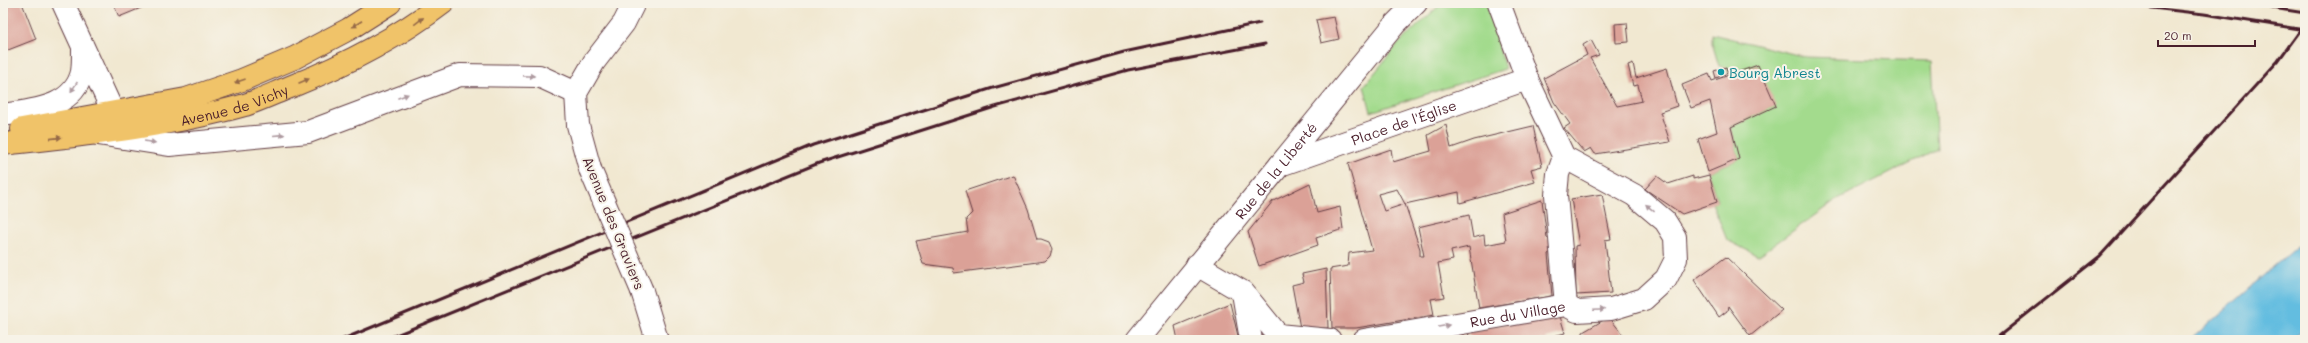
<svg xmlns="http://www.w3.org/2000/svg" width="2308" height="343" font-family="Mali,sans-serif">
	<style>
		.green { fill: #a3db8d; stroke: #767d5c }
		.water { fill: #63bde0; stroke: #566e86 }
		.building { fill: #dba197 }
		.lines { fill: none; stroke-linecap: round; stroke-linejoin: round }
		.minor-casing { stroke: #633d44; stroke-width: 24 }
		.major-casing { stroke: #633d44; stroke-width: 24 }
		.minor { stroke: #fff; stroke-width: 22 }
		.major { stroke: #f0c369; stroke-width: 22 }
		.rail { stroke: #4a1f2b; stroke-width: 3 }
		.minor-bridge-casing { stroke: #633d44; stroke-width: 24; stroke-linecap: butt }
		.minor-bridge { stroke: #fff; stroke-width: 22 }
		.oneway { fill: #956947 }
		.oneway2 { fill: #ae9aa0 }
		.culture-dot { fill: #0f9aa8; stroke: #f7f3e8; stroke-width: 1.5 }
		.labels { text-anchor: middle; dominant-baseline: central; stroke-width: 4; stroke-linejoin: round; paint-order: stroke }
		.culture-label { font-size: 14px; fill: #0d838f; stroke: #f7f3e8; text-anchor: start }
		.street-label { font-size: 14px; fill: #4a1f2b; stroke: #f7f3e8 }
	</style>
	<rect width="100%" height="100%" fill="#f7f3e8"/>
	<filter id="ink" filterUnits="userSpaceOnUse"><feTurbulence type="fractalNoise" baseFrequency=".025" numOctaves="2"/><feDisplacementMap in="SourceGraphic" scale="8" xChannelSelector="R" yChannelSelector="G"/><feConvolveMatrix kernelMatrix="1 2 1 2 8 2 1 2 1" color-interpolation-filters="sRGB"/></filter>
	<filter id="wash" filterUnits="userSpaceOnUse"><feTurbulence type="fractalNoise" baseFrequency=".012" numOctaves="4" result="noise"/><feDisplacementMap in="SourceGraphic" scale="16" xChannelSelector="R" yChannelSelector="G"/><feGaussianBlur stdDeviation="0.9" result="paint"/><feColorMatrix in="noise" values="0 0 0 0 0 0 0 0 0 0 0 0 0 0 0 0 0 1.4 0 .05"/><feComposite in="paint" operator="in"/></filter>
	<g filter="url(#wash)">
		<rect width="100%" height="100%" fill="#f1e8d1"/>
		<path class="green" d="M1442,3h45l18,66 -134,43 -7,-26 34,-42z
			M1712,34l94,23 126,4 5,88 -101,51 -78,56 -31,-16 -15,-37 5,-2 -9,-29 31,-13 -8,-32 44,-21 -17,-41 -29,10 -3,-8 -7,-1 -7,-23z"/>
		<path class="water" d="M2305,239v90l-14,11h-101z"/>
		<g id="blocks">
			<path class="building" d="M3,3h19l14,36 -33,13z
				M113,3h40l-34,14z
				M1334,17l5,22 -18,4 -5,-23z
				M1627,23l2,19 -13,1 -1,-19z
				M1591,40l8,15 -9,3 27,48 25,-5 -4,-16 -5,1 -5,-21 5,-2 3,15 31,-10 10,38 -17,6 10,30 -75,12 -4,-6 -7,4 -20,-24 6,-4 -16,-22 -10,-24 43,-23 -4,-10z
				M1758,65l18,41 -45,21 8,32 -31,13 -10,-33 19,-7 -7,-31 -19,7 -9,-23 27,-11 3,7z
				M1726,67l2,6 -12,5 -2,-7z
				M1446,125l5,23 23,-8 59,-14 9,40 -11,3 4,13 -75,21 -1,-11 -54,12 -8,-15 -19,5 6,17 21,-7 15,45v7h4l-6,-29 51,-12 4,23 11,-3 1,10 21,-4 -4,-28 40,-13 5,38 4,2v12l-3,2 4,42 -73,12 -10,-61 -18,4 2,9 -15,3 6,34 -13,2 3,16 -78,13h-24l-2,-59 18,-3 1,-13 23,-3 -24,-86 43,-15 2,13 38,-11 -3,-16z
				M1013,175l15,34 9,30h4l8,3 3,7 -2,7 -5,5 -91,12 -1,-5 -30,-4 -7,-23 52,-9 -2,-13 6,-6 -7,-22z
				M1709,175l8,27 -35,12 -37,-25 12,-13 11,8 25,-8v3z
				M1310,183l7,30 23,-6 3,22 -27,9 2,7 -59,21 -11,-34 25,-31z
				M1602,194l9,45 -6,1 6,53 -35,2 -1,-49 4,-1 -8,-46z
				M1726,257l56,53 -32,26 -22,-30 -1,5 -8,6 -25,-37z
				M1326,269l2,59h-28l-8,-43 12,-3 -2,-8z
				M1230,303l9,37h-61l-3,-14z
				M1559,313l6,20 -19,5 1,2h-75l-5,-8z
				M1609,317l18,23h-44v-8z
				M1461,333l4,7h-22z"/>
		</g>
	</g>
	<g filter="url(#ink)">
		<use href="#blocks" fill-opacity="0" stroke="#633d44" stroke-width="1"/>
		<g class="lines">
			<g class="minor-casing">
				<g id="minor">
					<path d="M63,3l50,109 -15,22 71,11 139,-13 152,-57 79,1 37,17"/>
					<path d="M3,115c30,-5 71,-7 79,-43 1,-7 1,-15 1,-22"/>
					<path d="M1564,157l-6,17 -2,21 10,110"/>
					<path id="s1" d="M1280,165l247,-86"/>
					<path d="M590,169l-12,-44 -2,-32 18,-31 30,-39 10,-20"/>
					<path d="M1197,265l46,27 35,43 52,5"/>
					<path d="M642,291l15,49"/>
					<path d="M1243,293l8,47"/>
					<path id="s2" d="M1137,340l258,-316 21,-21"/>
					<path id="s3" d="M1364,340l202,-35 11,6 34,-2 33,-10 22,-20 10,-20 -1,-22 -10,-16 -31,-26 -70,-38 -37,-78 -28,-76"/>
				</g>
			</g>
			<g class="major-casing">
				<g id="major">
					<path d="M22,129l164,-30 56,-19 52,-22 55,-29 41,-26"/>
					<path id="s4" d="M3,144c81,-9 163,-17 242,-39 15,-5 30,-12 45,-18 55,-22 106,-48 153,-84"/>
				</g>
			</g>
			<use href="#minor" class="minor"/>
			<use href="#major" class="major"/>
			<path class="rail" d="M2109,3l95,11 101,16
				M2241,3l64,10
				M341,340l472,-195 180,-57 131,-36 136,-29
				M384,340l435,-177 176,-56 133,-37 137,-26
				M1994,340l106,-84 178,-195 27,-37"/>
			<g class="minor-bridge-casing">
				<path id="minor-bridge" d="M590,169l52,122"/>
			</g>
			<use href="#minor-bridge" class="minor-bridge"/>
		</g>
		<defs><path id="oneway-solid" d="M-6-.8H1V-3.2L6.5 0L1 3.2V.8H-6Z"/></defs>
		<g class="oneway">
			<use href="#oneway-solid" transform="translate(419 21) rotate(-37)"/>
			<use href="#oneway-solid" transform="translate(357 24) rotate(147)"/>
			<use href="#oneway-solid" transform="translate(240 81) rotate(160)"/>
			<use href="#oneway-solid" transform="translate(304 81) rotate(-23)"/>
			<use href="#oneway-solid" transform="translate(56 138) rotate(-6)"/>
		</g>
		<g class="oneway2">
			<use href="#oneway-solid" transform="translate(529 76) rotate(1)"/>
			<use href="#oneway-solid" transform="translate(74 87) rotate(124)"/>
			<use href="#oneway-solid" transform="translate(403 96) rotate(-21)"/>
			<use href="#oneway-solid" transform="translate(279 135) rotate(-5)"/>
			<use href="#oneway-solid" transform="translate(150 142) rotate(9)"/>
			<use href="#oneway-solid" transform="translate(1650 208) rotate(-140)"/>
			<use href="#oneway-solid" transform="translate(1599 310) rotate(-3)"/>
			<use href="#oneway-solid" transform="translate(1444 326) rotate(-10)"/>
		</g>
	</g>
	<circle class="culture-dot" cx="1721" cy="72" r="4"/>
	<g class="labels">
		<g class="culture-label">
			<text x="1729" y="72">Bourg Abrest</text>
		</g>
		<g class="street-label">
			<text stroke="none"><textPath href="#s4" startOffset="235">Avenue de Vichy</textPath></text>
			<text stroke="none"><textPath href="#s1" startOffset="131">Place de l'Église</textPath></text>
			<text stroke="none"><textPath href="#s2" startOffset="219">Rue de la Liberté</textPath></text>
			<text transform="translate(614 223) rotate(68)">Avenue des Graviers</text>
			<text stroke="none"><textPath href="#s3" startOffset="156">Rue du Village</textPath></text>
		</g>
	</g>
	<rect width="2308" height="343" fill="none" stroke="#f7f3e8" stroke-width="16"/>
	<path d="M2158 40v6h97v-6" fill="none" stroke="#4a1f2b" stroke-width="2"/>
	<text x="2164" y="40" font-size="12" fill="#4a1f2b" stroke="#f7f3e8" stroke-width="3" paint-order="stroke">20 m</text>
</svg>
